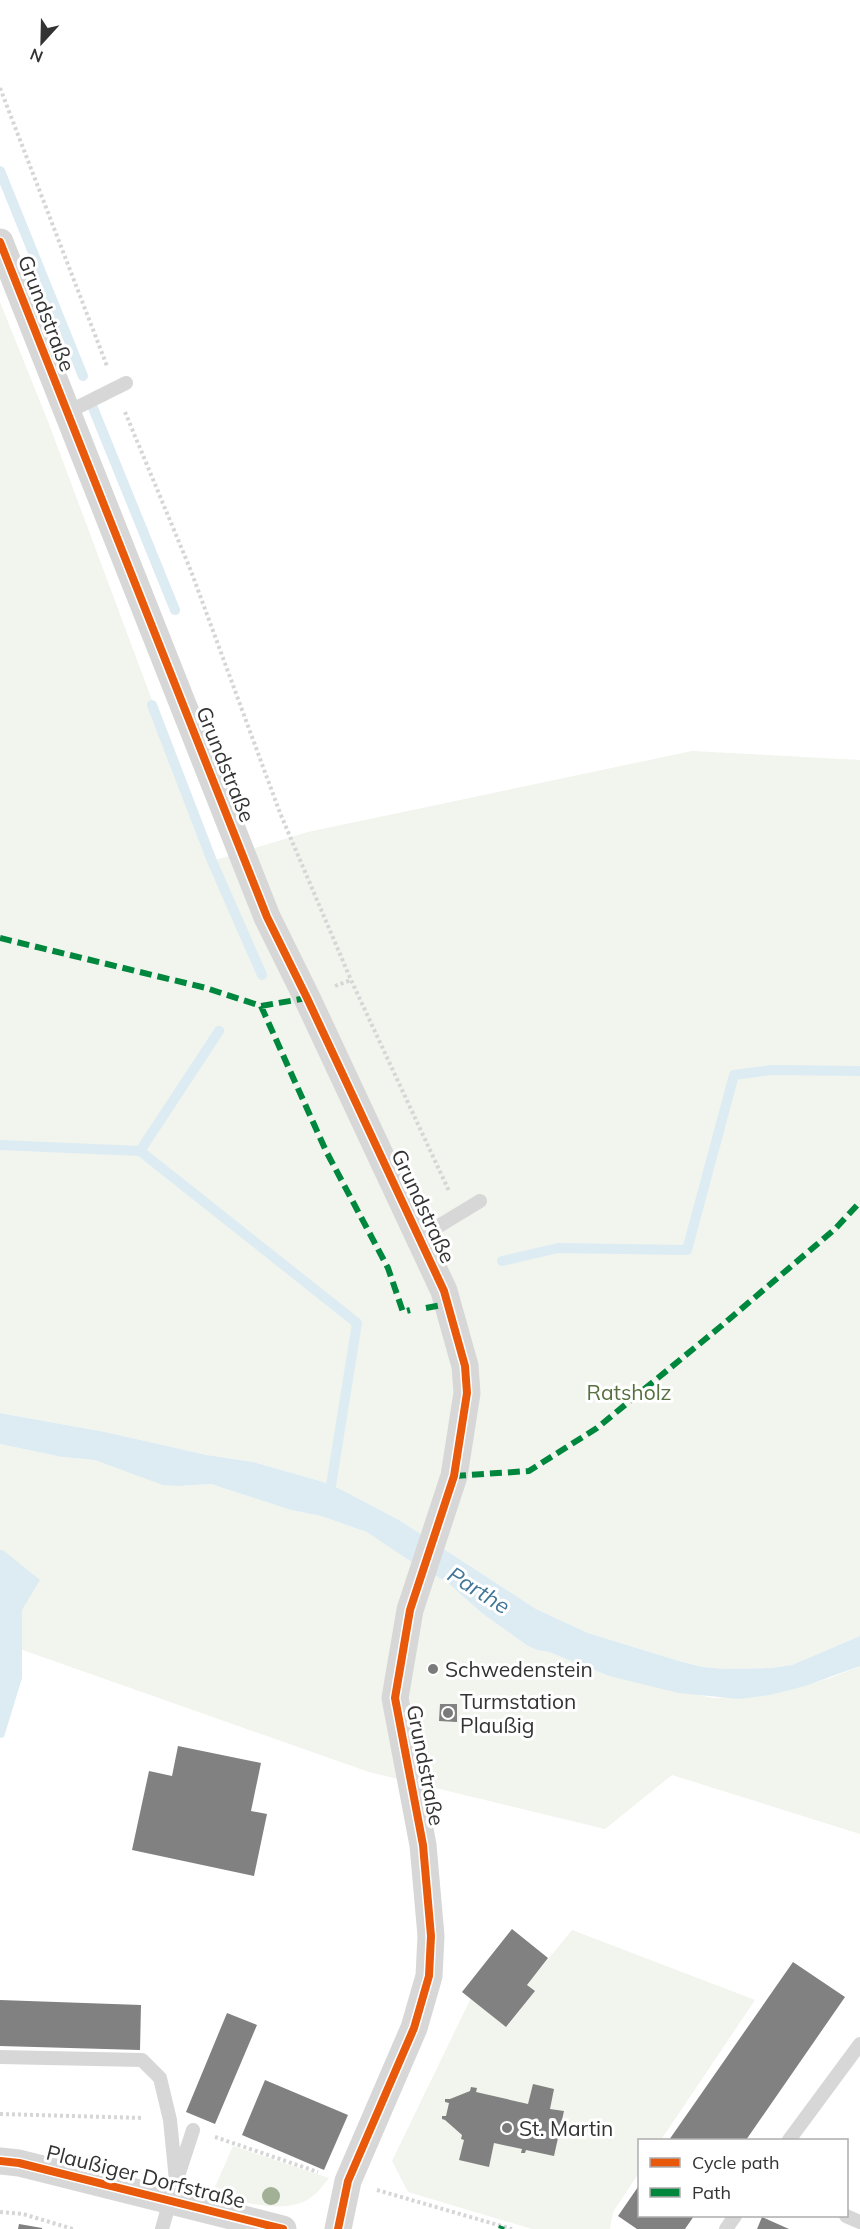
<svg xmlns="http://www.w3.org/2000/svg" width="860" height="2229" font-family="Mulish,sans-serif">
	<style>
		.green { fill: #f1f5ed }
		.water { fill: #ddebf3 }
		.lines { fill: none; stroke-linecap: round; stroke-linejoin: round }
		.stream { stroke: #ddebf3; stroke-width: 10 }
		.building { fill: #818181 }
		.path { stroke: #d6d6d6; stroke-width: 4; stroke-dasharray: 3 3; stroke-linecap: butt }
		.service { stroke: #d7d7d7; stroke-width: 14 }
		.minor { stroke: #d7d7d7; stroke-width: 27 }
		.quiet { stroke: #00873e; stroke-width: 6; stroke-dasharray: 12 6; stroke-linecap: butt }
		.cycleway-casing { stroke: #fff; stroke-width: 11 }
		.cycleway { stroke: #e8590c; stroke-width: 8 }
		.tree { fill: #a2b095 }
		.poi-dot { fill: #7a7a7a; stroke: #fff; stroke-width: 2 }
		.labels { text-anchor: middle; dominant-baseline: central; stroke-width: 6; stroke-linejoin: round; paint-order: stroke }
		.street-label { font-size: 21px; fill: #333; stroke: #fff }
		.park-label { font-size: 21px; fill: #56703f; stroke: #fff }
		.poi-label { font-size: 21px; fill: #333; stroke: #fff; text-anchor: start }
		.water-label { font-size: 22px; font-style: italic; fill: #3f7597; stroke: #fff }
	</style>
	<rect width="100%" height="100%" fill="#fff"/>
	<path class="green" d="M0,302l49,122 163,437 96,-29 384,-81 168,9v876l-68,29 -21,3 -46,1 -22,-2 -24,-6 -91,-28 -52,-24 -137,-89 -59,-31 -20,-8 -67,-19 -46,-7 -102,-23 -105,-19z
		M0,1444l62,13 33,3 84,26 32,-2 80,26 30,6 47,16 39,27 41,24 35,31 45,32 9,4 12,2 60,24 104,22 57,-3 60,-17 30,-12v168l-188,-59 -67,54 -236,-57 -369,-130z
		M572,1930l183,70 -94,140h-21l-1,33 -26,39 -3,17h-78l-124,-37 -16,-31 79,-163 36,29 28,-36 -8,-6z
		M233,2146l96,32c-5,6 -10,13 -16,18 -27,21 -72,5 -101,-2z"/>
	<path class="water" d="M0,1413l105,19 102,23 46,7 67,19 20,8 59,31 137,89 52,24 91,28 24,6 22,2 46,-1 21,-3 68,-29v30l-55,20 -35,9 -31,4 -60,-6 -70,-17 -60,-24 -12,-2 -9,-4 -45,-32 -35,-31 -41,-24 -40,-27 -46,-16 -30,-6 -80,-26 -32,2 -16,-1 -68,-25 -33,-3 -62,-13z
		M0,1550h3l37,30 -18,30v68l-18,59 -4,1z"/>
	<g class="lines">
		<path class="stream" d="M0,171l83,205
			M93,408l82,202
			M152,705l60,156 50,114
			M0,1145l140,6 217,172 -28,175
			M140,1151l79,-120
			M502,1261l56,-13 129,2 47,-175 37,-5 89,1"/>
	</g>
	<path class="building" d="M440,1704h17v18l-18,-1z
		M178,1746l83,17 -10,48 16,3 -13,62 -122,-26 17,-79 23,5z
		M512,1929l36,29 -21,27 8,6 -29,36 -44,-35z
		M793,1962l52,35 -99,143h-77z
		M0,2000l141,5 -1,45 -140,-4z
		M227,2013l30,12 -42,99 -29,-12z
		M265,2080l83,35 -24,55 -82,-35z
		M533,2084l21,5 -4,20 14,2 -10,45 -28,-6 -1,3h-4l1,-4 -28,-6 -5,24 -30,-7 5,-20 -3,-1 1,-4 -17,-15 -3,-1v-3h4l3,-13 -4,-1v-3h5l20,-8 1,-4 6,1 -1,4 52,12z
		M640,2184v32h54l-9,13h-48l-19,-13z
		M762,2217l27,12h-32z
		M19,2224l23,4v1h-24z"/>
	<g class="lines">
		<path class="path" d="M0,88l107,278
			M125,412l66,159 89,242 71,167 98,211
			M335,986l16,-6
			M0,2114l144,4
			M215,2137l103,35
			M377,2190l135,39
			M0,2212l23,2 50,15"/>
		<path class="service" d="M66,413l60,-30
			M419,1238l61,-37
			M0,2057l142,3 18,18 10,42 6,60
			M789,2140l71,-96
			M178,2176l15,-46
			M846,2216l14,6
			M162,2229l9,-32
			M726,2229l9,-13"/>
		<path class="minor" d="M0,242l267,675 40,81 137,293 21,75 2,27 -13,83 -44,134 -15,88 28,147 8,91 -2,40 -15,52 -66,153 -10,48
			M0,2161l19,2 264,66"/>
		<path class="quiet" d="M0,938l206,50 55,18 46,-8
			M261,1006l65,145 62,117 15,44 7,-2
			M426,1308l21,-4
			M454,1476l75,-5 68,-43 123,-101 115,-98 25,-27
			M501,2229l1,-3"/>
		<g class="cycleway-casing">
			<path id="cycleway" d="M0,242l267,675 40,81 137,293 21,75 2,27 -13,83 -44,134 -15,88 28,147 8,91 -2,40 -15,52 -66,153 -10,48
				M0,2161l19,2 264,66"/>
		</g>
		<use href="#cycleway" class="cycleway"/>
	</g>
	<circle class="tree" cx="271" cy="2196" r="9"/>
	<g class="poi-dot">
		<circle cx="433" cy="1669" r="6"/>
		<circle cx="448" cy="1713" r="6"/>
		<circle cx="507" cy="2128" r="6"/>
	</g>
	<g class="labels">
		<g class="street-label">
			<text transform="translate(47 313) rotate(69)">Grundstraße</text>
			<text transform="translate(226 764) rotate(68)">Grundstraße</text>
			<text transform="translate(424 1206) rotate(65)">Grundstraße</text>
			<text transform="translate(426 1765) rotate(79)">Grundstraße</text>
			<text transform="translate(146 2176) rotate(14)">Plaußiger Dorfstraße</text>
		</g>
		<g class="park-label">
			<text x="629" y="1392">Ratsholz</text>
		</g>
		<g class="poi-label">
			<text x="445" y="1669">Schwedenstein</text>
			<text x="460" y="1701">Turmstation<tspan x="460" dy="24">Plaußig</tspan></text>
			<text x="519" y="2128">St. Martin</text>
		</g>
		<g class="water-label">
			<text transform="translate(479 1590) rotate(32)">Parthe</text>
		</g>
	</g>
	<rect x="638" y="2139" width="210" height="78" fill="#ffffff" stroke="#adadad" stroke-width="1.5"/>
	<rect x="650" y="2158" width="30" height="9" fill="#e8590c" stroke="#adadad" stroke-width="1.5"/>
	<text x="692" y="2169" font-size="18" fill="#333333">Cycle path</text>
	<rect x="650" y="2188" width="30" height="9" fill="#00873e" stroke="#adadad" stroke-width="1.5"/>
	<text x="692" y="2199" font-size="18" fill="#333333">Path</text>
	<g transform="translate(42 42) rotate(202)" stroke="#ffffff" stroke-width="4.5" paint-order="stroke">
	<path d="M0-4.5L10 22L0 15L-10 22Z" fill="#333333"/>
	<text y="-9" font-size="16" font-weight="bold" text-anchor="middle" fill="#333333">N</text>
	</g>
</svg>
